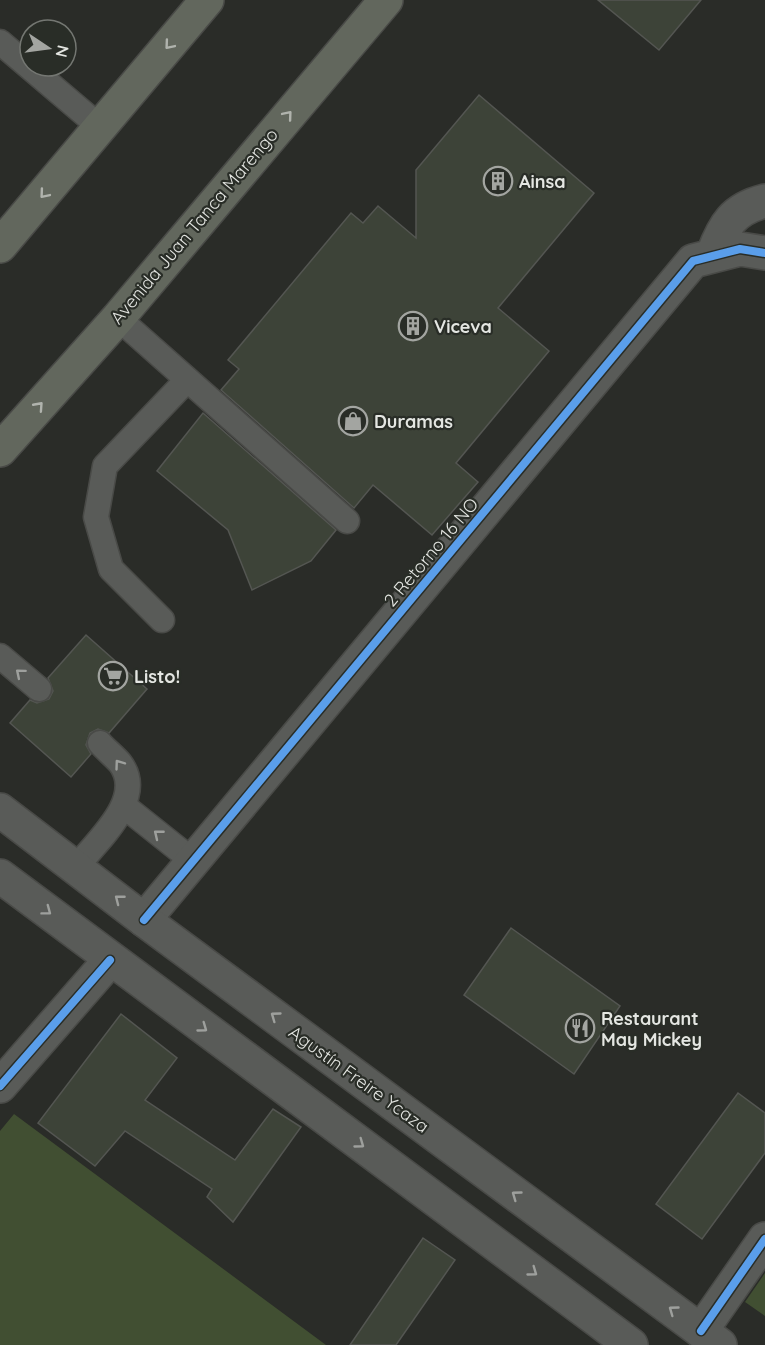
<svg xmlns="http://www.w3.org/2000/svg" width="765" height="1345" font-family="Quicksand,sans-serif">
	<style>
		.green { fill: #414f32 }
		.building { fill: #3d4338; stroke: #545652; stroke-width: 1.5 }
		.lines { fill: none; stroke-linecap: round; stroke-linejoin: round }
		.service-casing { stroke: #494a47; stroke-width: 27 }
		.minor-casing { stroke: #494a47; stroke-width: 36 }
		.secondary-casing { stroke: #494a47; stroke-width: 36 }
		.primary-casing { stroke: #494a47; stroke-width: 36 }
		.service { stroke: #595b58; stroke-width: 24 }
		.minor { stroke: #595b58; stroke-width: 33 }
		.secondary { stroke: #595b58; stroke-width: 33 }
		.primary { stroke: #62675d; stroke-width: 33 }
		.cycleway-casing { stroke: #292d27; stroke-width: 11 }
		.cycleway { stroke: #5a9eea; stroke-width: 8 }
		.oneway { stroke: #b0b3ad }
		.oneway2 { stroke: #9ea09d }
		.labels { text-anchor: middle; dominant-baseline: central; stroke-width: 4.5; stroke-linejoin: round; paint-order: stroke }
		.poi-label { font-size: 18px; font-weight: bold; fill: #e4e6e2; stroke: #292d27; text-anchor: start }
		.street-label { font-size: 18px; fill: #e4e6e2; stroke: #292d27 }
	</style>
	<rect width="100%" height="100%" fill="#2a2c28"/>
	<path class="green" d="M14,1114l312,231h-326v-214z
		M765,1273v43l-20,-14z"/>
	<path class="building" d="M598,0h103l-42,50z
		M479,95l115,98 -96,115 51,43 -93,112 22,19 -46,53 -59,-50 -19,23 -133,-118 18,-21 -11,-9 123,-147 12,10 15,-17 38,32v-68z
		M203,413l133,117 -25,31 -59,29 -24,-60 -71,-59z
		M86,635l61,54 -38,44 -11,-4 -8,4 -4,12 5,9 -20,23 -61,-54 20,-23 7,3 12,-4 4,-8 -5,-13z
		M511,928l109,78 -46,68 -110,-79z
		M121,1014l56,44 -32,42 90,60 38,-51 28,18 -68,95 -26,-25 5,-8 -87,-58 -30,35 -57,-43z
		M738,1093l27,20v40l-63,86 -46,-35z
		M423,1238l32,22 -59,85h-46z"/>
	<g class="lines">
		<g class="service-casing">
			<path id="service" d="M0,42l100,85
				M118,318l229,203
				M162,620l-51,-51 -15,-52 9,-51 82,-86
				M0,656l39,33
				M124,806l69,55
				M77,866c20,-25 70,-68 43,-103 -6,-7 -14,-13 -20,-20"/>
		</g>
		<g class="minor-casing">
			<path id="minor" d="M713,254c11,-29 20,-45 52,-53
				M144,920l549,-659 47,-12 25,4
				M0,1086l110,-126
				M701,1331l64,-92"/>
		</g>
		<g class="secondary-casing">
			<path id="secondary" d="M0,810l144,110 576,425
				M0,876l631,469"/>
		</g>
		<g class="primary-casing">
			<path id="primary" d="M0,246l207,-246
				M0,450l118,-132 268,-318"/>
		</g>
		<use href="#service" class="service"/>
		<use href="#minor" class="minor"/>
		<use href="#secondary" class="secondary"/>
		<use href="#primary" class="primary"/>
		<g class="cycleway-casing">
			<path id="cycleway" d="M144,920l549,-659 47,-12 25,4
				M0,1086l110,-126
				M701,1331l64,-92"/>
		</g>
		<use href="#cycleway" class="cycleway"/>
	</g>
	<defs><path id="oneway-chevron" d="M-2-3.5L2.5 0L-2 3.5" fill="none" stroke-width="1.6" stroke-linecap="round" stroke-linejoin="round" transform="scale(1.5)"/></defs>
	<g class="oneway">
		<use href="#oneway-chevron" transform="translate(169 45) rotate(130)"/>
		<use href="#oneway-chevron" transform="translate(288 115) rotate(-50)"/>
		<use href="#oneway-chevron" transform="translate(44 194) rotate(130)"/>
		<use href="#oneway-chevron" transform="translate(39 406) rotate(-48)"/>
	</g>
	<g class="oneway2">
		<use href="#oneway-chevron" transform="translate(20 673) rotate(-140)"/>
		<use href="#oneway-chevron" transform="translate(119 764) rotate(-126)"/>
		<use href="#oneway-chevron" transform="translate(158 834) rotate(-141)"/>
		<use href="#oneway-chevron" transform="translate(119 899) rotate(-142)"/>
		<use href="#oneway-chevron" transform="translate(47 911) rotate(37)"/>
		<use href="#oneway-chevron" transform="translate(275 1016) rotate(-144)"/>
		<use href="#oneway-chevron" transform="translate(203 1028) rotate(36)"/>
		<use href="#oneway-chevron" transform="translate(360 1144) rotate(36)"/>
		<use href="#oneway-chevron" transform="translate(516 1195) rotate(-144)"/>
		<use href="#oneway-chevron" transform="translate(533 1272) rotate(36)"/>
		<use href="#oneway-chevron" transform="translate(673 1310) rotate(-144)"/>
	</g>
	<defs>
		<g id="building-ring" transform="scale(1.5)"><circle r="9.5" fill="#292d27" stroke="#a3a5a1" stroke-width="1.5"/><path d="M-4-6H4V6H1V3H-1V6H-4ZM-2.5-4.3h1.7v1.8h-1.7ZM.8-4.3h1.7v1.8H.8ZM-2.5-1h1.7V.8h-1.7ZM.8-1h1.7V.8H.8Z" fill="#a3a5a1"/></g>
		<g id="shop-ring" transform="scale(1.5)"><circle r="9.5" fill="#292d27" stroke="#a3a5a1" stroke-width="1.5"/><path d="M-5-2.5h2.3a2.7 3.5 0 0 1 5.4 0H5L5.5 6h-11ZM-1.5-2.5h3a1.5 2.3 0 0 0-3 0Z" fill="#a3a5a1"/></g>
		<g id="supermarket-ring" transform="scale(1.5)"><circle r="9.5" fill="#292d27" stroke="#a3a5a1" stroke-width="1.5"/><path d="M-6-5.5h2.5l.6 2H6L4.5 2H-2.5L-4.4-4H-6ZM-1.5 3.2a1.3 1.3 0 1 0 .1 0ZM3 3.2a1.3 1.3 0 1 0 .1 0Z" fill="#a3a5a1"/></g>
		<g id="restaurant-ring" transform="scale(1.5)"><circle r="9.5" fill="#292d27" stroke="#a3a5a1" stroke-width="1.5"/><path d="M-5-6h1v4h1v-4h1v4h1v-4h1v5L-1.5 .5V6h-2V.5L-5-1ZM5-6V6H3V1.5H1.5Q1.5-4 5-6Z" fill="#a3a5a1"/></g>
	</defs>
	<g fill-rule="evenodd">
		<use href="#building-ring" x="498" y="181"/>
		<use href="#building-ring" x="413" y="326"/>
		<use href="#shop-ring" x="353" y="421"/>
		<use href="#supermarket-ring" x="113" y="676"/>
		<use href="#restaurant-ring" x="580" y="1028"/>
	</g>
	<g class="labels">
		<g class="poi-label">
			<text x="519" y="181">Ainsa</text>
			<text x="434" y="326">Viceva</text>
			<text x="374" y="421">Duramas</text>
			<text x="134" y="676">Listo!</text>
			<text x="601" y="1018">Restaurant<tspan x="601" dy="21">May Mickey</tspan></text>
		</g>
		<g class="street-label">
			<text transform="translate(194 226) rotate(-50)">Avenida Juan Tanca Marengo</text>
			<text transform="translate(431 552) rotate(-50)">2 Retorno 16 NO</text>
			<text transform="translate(359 1079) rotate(36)">Agustín Freire Ycaza</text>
		</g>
	</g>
	<g transform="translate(48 48) rotate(103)"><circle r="28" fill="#292d27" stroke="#747772" stroke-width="1.5"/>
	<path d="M0-4.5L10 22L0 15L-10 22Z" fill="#a3a5a1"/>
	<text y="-9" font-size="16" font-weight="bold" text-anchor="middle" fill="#e4e6e2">N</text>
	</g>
</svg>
